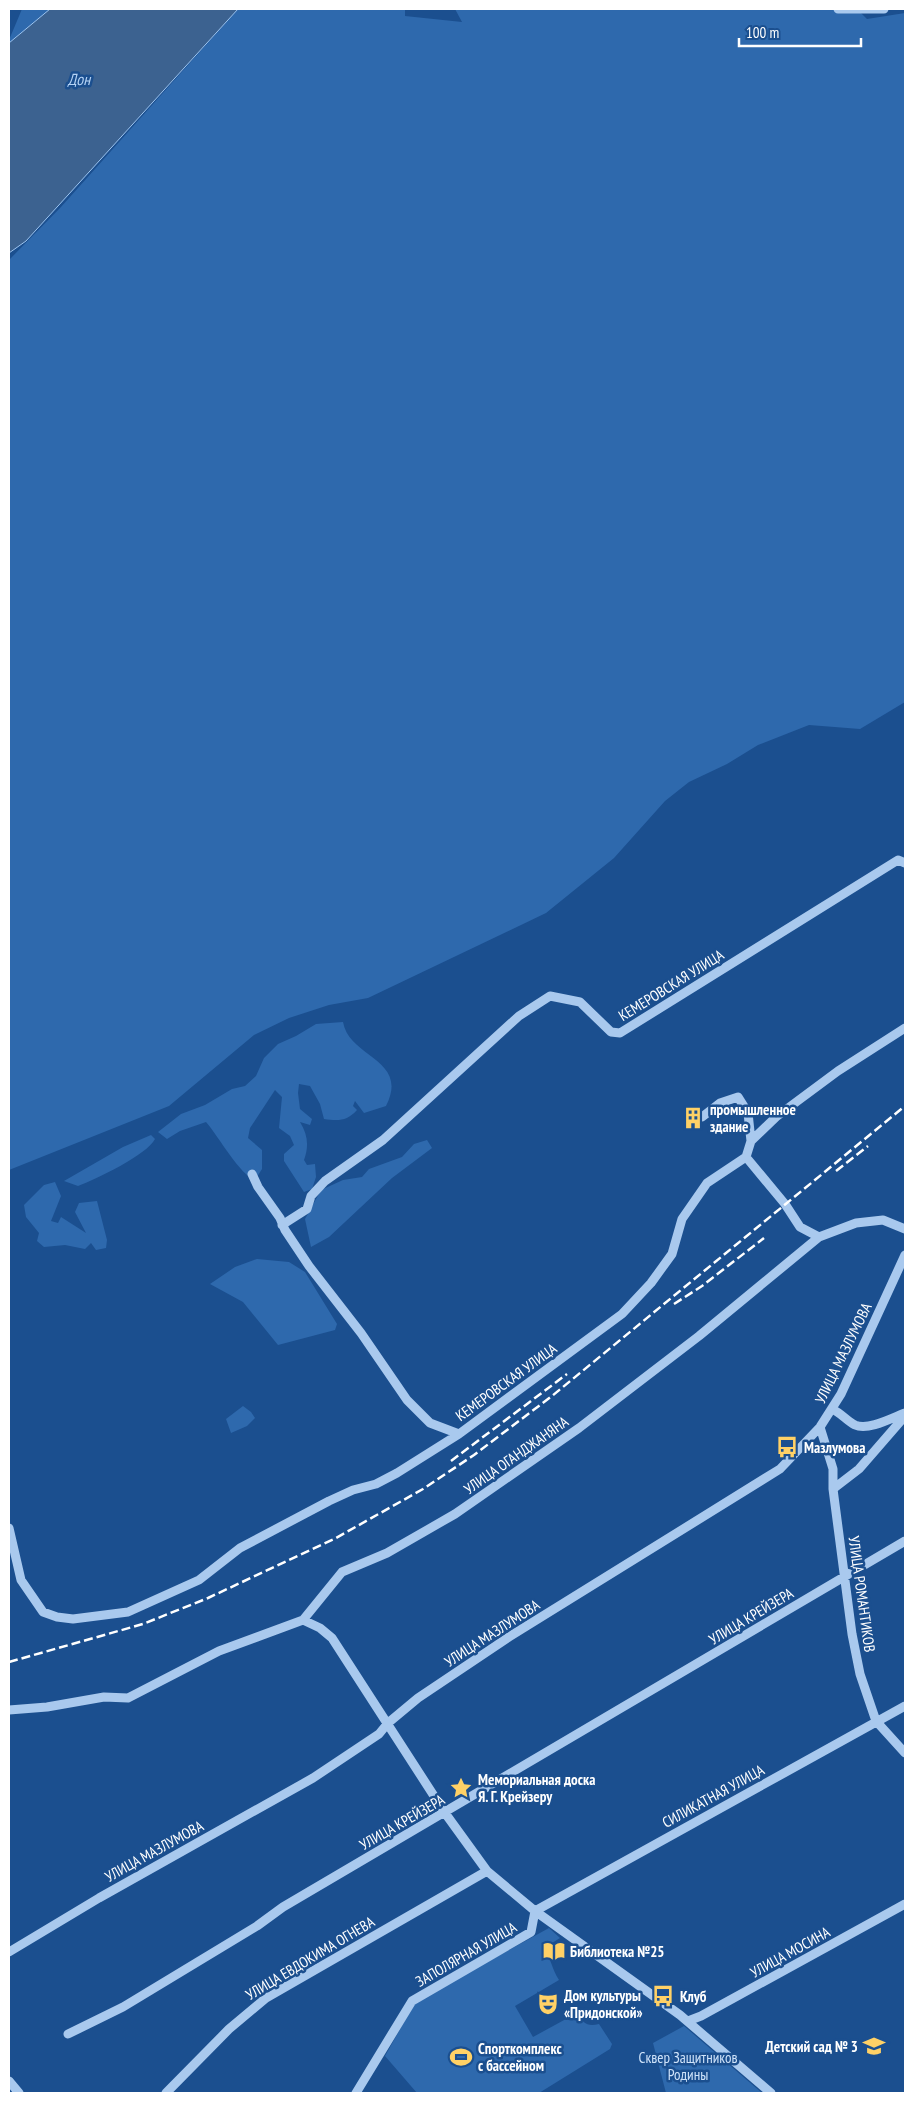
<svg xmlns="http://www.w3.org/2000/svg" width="914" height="2102" font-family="'PT Sans Narrow',sans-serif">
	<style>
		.green { fill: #2e69ad }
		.water { fill: #3c6290; stroke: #9cc4f0 }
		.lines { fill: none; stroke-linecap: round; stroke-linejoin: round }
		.minor { stroke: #a9c9ee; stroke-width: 9 }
		.rail { stroke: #fff; stroke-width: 2.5; stroke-dasharray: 9 4; stroke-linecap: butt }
		.labels { text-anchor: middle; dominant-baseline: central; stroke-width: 5; stroke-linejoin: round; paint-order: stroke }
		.street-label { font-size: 15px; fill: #fff; stroke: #1b4f8f }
		.poi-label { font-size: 15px; font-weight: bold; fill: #fff; stroke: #1b4f8f; text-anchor: start }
		.park-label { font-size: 15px; fill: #cfe3fa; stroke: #1b4f8f }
		.water-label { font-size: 16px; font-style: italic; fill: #b5d3f5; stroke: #1b4f8f }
	</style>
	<rect width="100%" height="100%" fill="#1b4f8f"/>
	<path class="green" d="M22,9h28l-41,34v-3z
		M238,9h167v7l57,6 -7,-13h402l10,10 38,-6v689l-45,27 -51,-4 -51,20 -31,19 -38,18 -24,19 -51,57 -68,55 -178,85 -39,7 -40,13 -35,17 -85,71 -160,64v-910l52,-53z
		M343,1022c6,36 67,37 43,84l-22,7 -9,-12 -2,5 4,4c-10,11 -18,11 -33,9l-4,-15 -10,-18 -11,-2 -1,9 2,16 12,10 -2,6 -10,-3c8,13 9,24 4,38l3,5 8,-1 1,13 -4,12 -8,3 -20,-31v-7l10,-9 -4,-9 -11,-8 3,-31 -7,-7 -25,38 -2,10 14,12v19l-7,11c-15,-5 -36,-43 -49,-58l-26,9 -13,8 -9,-7 23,-18 24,-9 27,-16 13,-3 11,-10 8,-18 14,-14 18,-8 20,-12z
		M151,1135l4,4c-8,16 -59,40 -77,47l-14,-5 59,-34z
		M427,1140l5,8 -40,30 -63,59 -18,10 -6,-28 16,-29 22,-10 19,-3 7,-8 33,-12 12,-13z
		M55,1182l6,14 -10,25 7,2 3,-6 25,16 -11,-21 4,-9 18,-2 10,39 -1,8 -10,2 -5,-7 -6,6 -20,-4 -21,2 -7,-6 2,-8 -13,-16 -2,-12 20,-20z
		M257,1259l32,3 16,10 32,52 -2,6 -57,15 -35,-43 -33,-18 25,-17z
		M243,1406l8,6 4,6 -8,8 -16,7 -5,-14z
		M549,1928l11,10 -16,10c7,11 8,21 15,32l-44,26 18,31 44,-24c6,10 10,14 22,11l13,20 -2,5 -71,44h-122l-32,-37 31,-55z
		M684,2026l78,67h-96l-13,-50z"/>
	<path class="water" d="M50,9h188l-212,232 -17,12v-210z"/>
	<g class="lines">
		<path class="minor" d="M838,9h46
			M702,1117l18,-14 18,-6 10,16 3,28
			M746,1157l39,47 15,23 19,10
			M252,1174l6,13 22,31 5,12 24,36 52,67 46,67 23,23 29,11
			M282,1225l25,-16 4,-13 14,-15 58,-41 136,-124 31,-20 30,6 31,30 9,1 278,-173 7,3
			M832,1409c9,4 15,12 23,16 13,6 37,-7 50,-12
			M820,1427l13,42v20l19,145 8,40 16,47 29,32
			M833,1489l26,-20 46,-53
			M9,1528l12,52 22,32 14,5 16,2 55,-7 71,-32 41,-32 89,-47 24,-11 23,-6 21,-11 62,-39 163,-120 29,-31 21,-29 10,-35 25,-36 39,-26 5,-16 25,-24 62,-46 67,-43
			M303,1620l17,8 12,10 113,175 42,58 48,40 145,104 91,78
			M9,1710l38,-3 57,-10 24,1 91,-47 84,-31 39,-48 45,-19 68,-39 124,-86 120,-92 120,-99 37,-14 27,-3 22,9
			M9,1952l90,-54 214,-120 66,-44 9,-11 30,-25 91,-61 271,-168 40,-42 21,-33 64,-139
			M688,2021l13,-5 204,-112
			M68,2034l55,-27 134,-81 26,-19 622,-366
			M9,2081l10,12
			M166,2093l63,-64 37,-31 221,-127
			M356,2093l56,-92 119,-69 4,-21 370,-205"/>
		<path class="rail" d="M836,1171l32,-25
			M674,1304l28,-18 62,-48
			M451,1461l116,-87
			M9,1662l134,-38 65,-26 128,-60 87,-49 51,-34 78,-59 353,-290"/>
	</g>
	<defs>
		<g id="building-bare" transform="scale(1.725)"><path d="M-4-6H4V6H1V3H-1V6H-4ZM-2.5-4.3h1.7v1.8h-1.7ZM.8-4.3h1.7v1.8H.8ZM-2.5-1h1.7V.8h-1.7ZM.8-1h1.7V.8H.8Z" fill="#ffd166" stroke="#1b4f8f" stroke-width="2.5" paint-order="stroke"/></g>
		<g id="bus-bare" transform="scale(1.725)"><path d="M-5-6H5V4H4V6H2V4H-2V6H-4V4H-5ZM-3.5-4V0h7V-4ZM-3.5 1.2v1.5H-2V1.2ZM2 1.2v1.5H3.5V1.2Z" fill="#ffd166" stroke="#1b4f8f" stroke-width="2.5" paint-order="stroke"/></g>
		<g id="sight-bare" transform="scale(1.725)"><path d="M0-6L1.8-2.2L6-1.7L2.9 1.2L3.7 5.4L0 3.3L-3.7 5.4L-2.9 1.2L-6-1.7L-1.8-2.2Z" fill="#ffd166" stroke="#1b4f8f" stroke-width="2.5" paint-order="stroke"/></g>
		<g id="library-bare" transform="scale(1.725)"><path d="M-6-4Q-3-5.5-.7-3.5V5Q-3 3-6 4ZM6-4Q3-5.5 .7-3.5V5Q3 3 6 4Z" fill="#ffd166" stroke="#1b4f8f" stroke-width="2.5" paint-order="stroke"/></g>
		<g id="theatre-bare" transform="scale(1.725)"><path d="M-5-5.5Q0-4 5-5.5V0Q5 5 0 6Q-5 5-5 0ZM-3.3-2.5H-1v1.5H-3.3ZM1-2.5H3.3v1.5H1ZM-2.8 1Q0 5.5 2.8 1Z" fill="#ffd166" stroke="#1b4f8f" stroke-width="2.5" paint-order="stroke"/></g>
		<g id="school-bare" transform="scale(1.725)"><path d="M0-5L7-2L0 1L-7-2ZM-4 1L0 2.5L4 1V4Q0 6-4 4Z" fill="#ffd166" stroke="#1b4f8f" stroke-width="2.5" paint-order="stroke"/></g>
		<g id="stadium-bare" transform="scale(1.725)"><path d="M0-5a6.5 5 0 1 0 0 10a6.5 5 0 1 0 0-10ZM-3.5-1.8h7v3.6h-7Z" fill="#ffd166" stroke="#1b4f8f" stroke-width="2.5" paint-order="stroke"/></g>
	</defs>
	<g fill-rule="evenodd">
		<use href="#building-bare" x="693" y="1118"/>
		<use href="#bus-bare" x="787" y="1447"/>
		<use href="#sight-bare" x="461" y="1788"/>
		<use href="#library-bare" x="554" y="1951"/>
		<use href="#bus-bare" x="663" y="1996"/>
		<use href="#theatre-bare" x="548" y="2004"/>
		<use href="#school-bare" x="874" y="2046"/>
		<use href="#stadium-bare" x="461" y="2057"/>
	</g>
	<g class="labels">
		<g class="street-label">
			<text transform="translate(671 985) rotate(-32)">КЕМЕРОВСКАЯ УЛИЦА</text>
			<text transform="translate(843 1353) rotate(-64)">УЛИЦА МАЗЛУМОВА</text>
			<text transform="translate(506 1382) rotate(-36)">КЕМЕРОВСКАЯ УЛИЦА</text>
			<text transform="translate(516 1455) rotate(-35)">УЛИЦА ОГАНДЖАНЯНА</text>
			<text transform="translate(862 1594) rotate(82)">УЛИЦА РОМАНТИКОВ</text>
			<text transform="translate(751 1616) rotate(-31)">УЛИЦА КРЕЙЗЕРА</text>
			<text transform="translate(492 1633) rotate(-33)">УЛИЦА МАЗЛУМОВА</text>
			<text transform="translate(713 1796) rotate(-29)">СИЛИКАТНАЯ УЛИЦА</text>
			<text transform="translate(402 1822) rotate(-30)">УЛИЦА КРЕЙЗЕРА</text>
			<text transform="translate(154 1851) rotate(-29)">УЛИЦА МАЗЛУМОВА</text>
			<text transform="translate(790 1952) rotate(-29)">УЛИЦА МОСИНА</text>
			<text transform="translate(466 1954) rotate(-30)">ЗАПОЛЯРНАЯ УЛИЦА</text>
			<text transform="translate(310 1958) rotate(-31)">УЛИЦА ЕВДОКИМА ОГНЕВА</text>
		</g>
		<g class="poi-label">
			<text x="710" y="1109">промышленное<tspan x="710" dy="17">здание</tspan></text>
			<text x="804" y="1447">Мазлумова</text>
			<text x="478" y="1779">Мемориальная доска<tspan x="478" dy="17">Я. Г. Крейзеру</tspan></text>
			<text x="570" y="1951">Библиотека №25</text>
			<text x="564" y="1995">Дом культуры<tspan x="564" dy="17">«Придонской»</tspan></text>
			<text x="680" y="1996">Клуб</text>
			<text x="858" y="2046" text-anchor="end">Детский сад № 3</text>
			<text x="478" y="2048">Спорткомплекс<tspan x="478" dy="17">с бассейном</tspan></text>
		</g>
		<g class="park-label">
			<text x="688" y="2057">Сквер Защитников<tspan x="688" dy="17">Родины</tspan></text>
		</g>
		<g class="water-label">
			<text x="79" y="79">Дон</text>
		</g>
	</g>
	<rect width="914" height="2102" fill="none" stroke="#ffffff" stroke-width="20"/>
	<path d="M739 38v8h122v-8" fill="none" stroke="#ffffff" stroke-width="2.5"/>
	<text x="746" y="38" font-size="15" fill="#ffffff" stroke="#1b4f8f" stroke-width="4" paint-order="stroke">100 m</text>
</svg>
